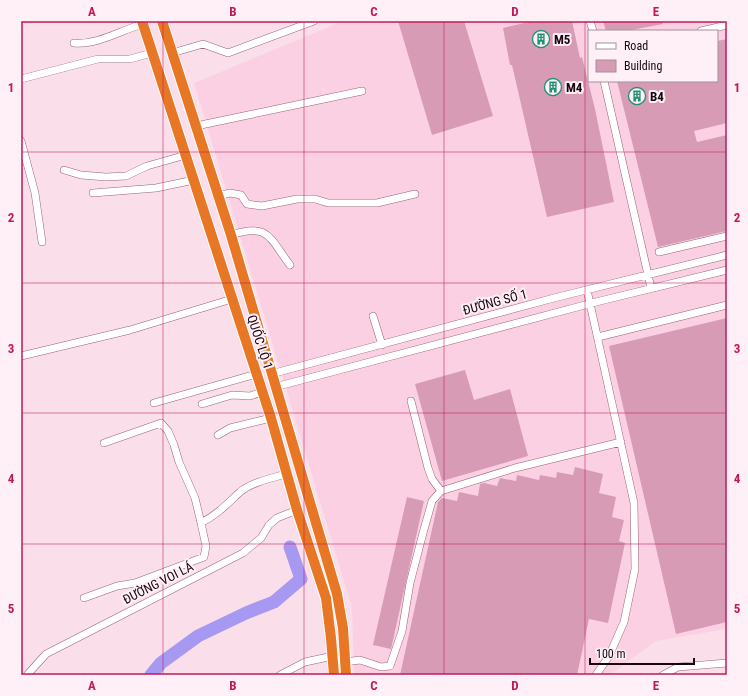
<svg xmlns="http://www.w3.org/2000/svg" width="748" height="696" font-family="'Roboto Condensed',sans-serif">
	<style>
		.built { fill: #fcd0e3; fill-rule: evenodd }
		.lines { fill: none; stroke-linecap: round; stroke-linejoin: round }
		.river { stroke: #a798f2; stroke-width: 13 }
		.building { fill: #d89bb6 }
		.minor-casing { stroke: #9a617b; stroke-width: 8 }
		.highway-casing { stroke: #fff; stroke-width: 12 }
		.minor { stroke: #fff; stroke-width: 7 }
		.highway { stroke: #e77625; stroke-width: 10 }
		.grid { fill: none; stroke: #c2185b; stroke-width: 1; stroke-opacity: 0.55 }
		.labels { text-anchor: middle; dominant-baseline: central; stroke-width: 4; stroke-linejoin: round; paint-order: stroke }
		.poi-label { font-size: 13px; font-weight: bold; fill: #18050e; stroke: #fef0f6; text-anchor: start }
		.street-label { font-size: 13px; fill: #18050e; stroke: #fef0f6 }
		.neatline { fill: none; stroke: #c2185b; stroke-width: 1.5 }
		.grid-label { font-size: 13px; text-anchor: middle; font-weight: bold; fill: #c2185b }
	</style>
	<rect width="100%" height="100%" fill="#fadfea"/>
	<path class="built" d="M343,21h384v608l-71,12 -46,34h-256l-2,-67 -158,-525zM589,31h128v50h-128z"/>
	<g class="lines">
		<path class="river" d="M151,675l10,-12 37,-27 48,-23 28,-11 27,-23 -11,-32"/>
	</g>
	<path class="building" d="M398,21h66l29,95 -61,19z
		M533,21h39l8,37 2,-1 13,52 19,93 -67,15 -35,-152h-2l-7,-37z
		M603,21h59l1,3 -37,7h-20z
		M727,39v84l-33,8 3,11 30,-7v96l-69,16 -41,-166h100v-40z
		M727,318v304l-51,12 -67,-288z
		M465,370l9,30 36,-11 18,67 -86,25 -27,-97z
		M575,467l28,7 -4,19 17,4 -4,20 12,3 -5,21 6,2 -17,80 -19,-4 -12,56h-177l38,-173 4,-4 15,3 2,-9 19,4 2,-12 4,-1 13,3 3,-8 16,3 1,-6 22,5 1,-5 16,3 1,-6 16,3z
		M407,497l17,4 -33,148 -18,-4z"/>
	<g class="lines">
		<g class="minor-casing">
			<path id="minor" d="M590,21l3,10
				M701,31l26,-6
				M74,43c24,2 47,-13 69,-19
				M172,53l31,-9 25,9 86,-32
				M21,79l77,-20h32l22,-6
				M604,81l47,207
				M196,126l166,-35
				M21,141l14,52 7,49
				M64,170l17,5 25,2 20,-1 21,-10 39,-11
				M93,193l63,-5 38,-8
				M218,196l12,-3 11,2 6,9 15,2 35,-7h18l13,4h49l38,-9
				M231,235c38,-13 39,4 59,30
				M659,252l68,-16
				M587,290l47,213 1,66 -11,53 -15,34 -13,19
				M373,316l9,29
				M598,337l129,-32
				M21,356l109,-26 102,-31
				M271,374l283,-76 173,-43
				M275,387l325,-86 127,-31
				M411,401l17,67 4,11 9,12
				M154,403l102,-29
				M202,404l30,-9 18,1 12,-4
				M218,435l12,-7 41,-10
				M104,443l57,-20 7,8 6,14 5,17 16,36 6,25
				M84,598l33,-12 18,-3 69,-26 2,-11 -5,-23c17,-9 25,-18 39,-31 12,-10 32,-14 46,-18
				M345,662l15,-2 21,7 9,-1 12,-35 8,-48 13,-50 9,-32 9,-10 74,-23 106,-26
				M27,675l19,-21 197,-101 18,-15 8,-13 8,-7 20,-8
				M280,675l25,-13 28,-6
				M663,675l15,-8 49,-4"/>
		</g>
		<g class="highway-casing">
			<path id="highway" d="M142,21l129,397 26,92 29,88 5,40 3,37
				M162,21l69,214 106,359 6,34 3,47"/>
		</g>
		<use href="#minor" class="minor"/>
		<use href="#highway" class="highway"/>
	</g>
	<path class="grid" d="M163,21v654M304,21v654M444,21v654M585,21v654M21,152h706M21,283h706M21,413h706M21,544h706"/>
	<defs>
		<g id="building-ring" transform="scale(0.9)"><circle r="9.5" fill="#fef0f6" stroke="#1f9274" stroke-width="1.5"/><path d="M-4-6H4V6H1V3H-1V6H-4ZM-2.5-4.3h1.7v1.8h-1.7ZM.8-4.3h1.7v1.8H.8ZM-2.5-1h1.7V.8h-1.7ZM.8-1h1.7V.8H.8Z" fill="#1f9274"/></g>
	</defs>
	<g fill-rule="evenodd">
		<use href="#building-ring" x="541" y="39"/>
		<use href="#building-ring" x="553" y="87"/>
		<use href="#building-ring" x="637" y="96"/>
	</g>
	<g class="labels">
		<g class="poi-label">
			<text x="554" y="39">M5</text>
			<text x="566" y="87">M4</text>
			<text x="650" y="96">B4</text>
		</g>
		<g class="street-label">
			<text transform="translate(495 302) rotate(-15)">ĐƯỜNG SỐ 1</text>
			<text transform="translate(260 342) rotate(72)">QUỐC LỘ 1</text>
			<text transform="translate(158 583) rotate(-27)">ĐƯỜNG VOI LÁ</text>
		</g>
	</g>
	<rect width="748" height="696" fill="none" stroke="#fef0f6" stroke-width="44"/>
	<rect x="588" y="30" width="130" height="52" fill="#fef0f6" stroke="#a29299"/>
	<rect x="596" y="43" width="20" height="6" fill="#ffffff" stroke="#a29299"/>
	<text x="624" y="50" font-size="12" fill="#18050e">Road</text>
	<rect x="596" y="60" width="20" height="12" fill="#d89bb6" stroke="#a29299"/>
	<text x="624" y="70" font-size="12" fill="#18050e">Building</text>
	<path d="M590 658v6h104v-6" fill="none" stroke="#18050e" stroke-width="2"/>
	<text x="596" y="658" font-size="12" fill="#18050e" stroke="#fef0f6" stroke-width="3" paint-order="stroke">100 m</text>
	<rect x="22" y="22" width="704" height="652" class="neatline"/>
	<g class="grid-label">
		<text x="92" y="16">A</text>
		<text x="233" y="16">B</text>
		<text x="374" y="16">C</text>
		<text x="515" y="16">D</text>
		<text x="656" y="16">E</text>
		<text x="11" y="92">1</text>
		<text x="737" y="92">1</text>
		<text x="11" y="222">2</text>
		<text x="737" y="222">2</text>
		<text x="11" y="353">3</text>
		<text x="737" y="353">3</text>
		<text x="11" y="483">4</text>
		<text x="737" y="483">4</text>
		<text x="11" y="613">5</text>
		<text x="737" y="613">5</text>
		<text x="92" y="690">A</text>
		<text x="233" y="690">B</text>
		<text x="374" y="690">C</text>
		<text x="515" y="690">D</text>
		<text x="656" y="690">E</text>
	</g>
</svg>
